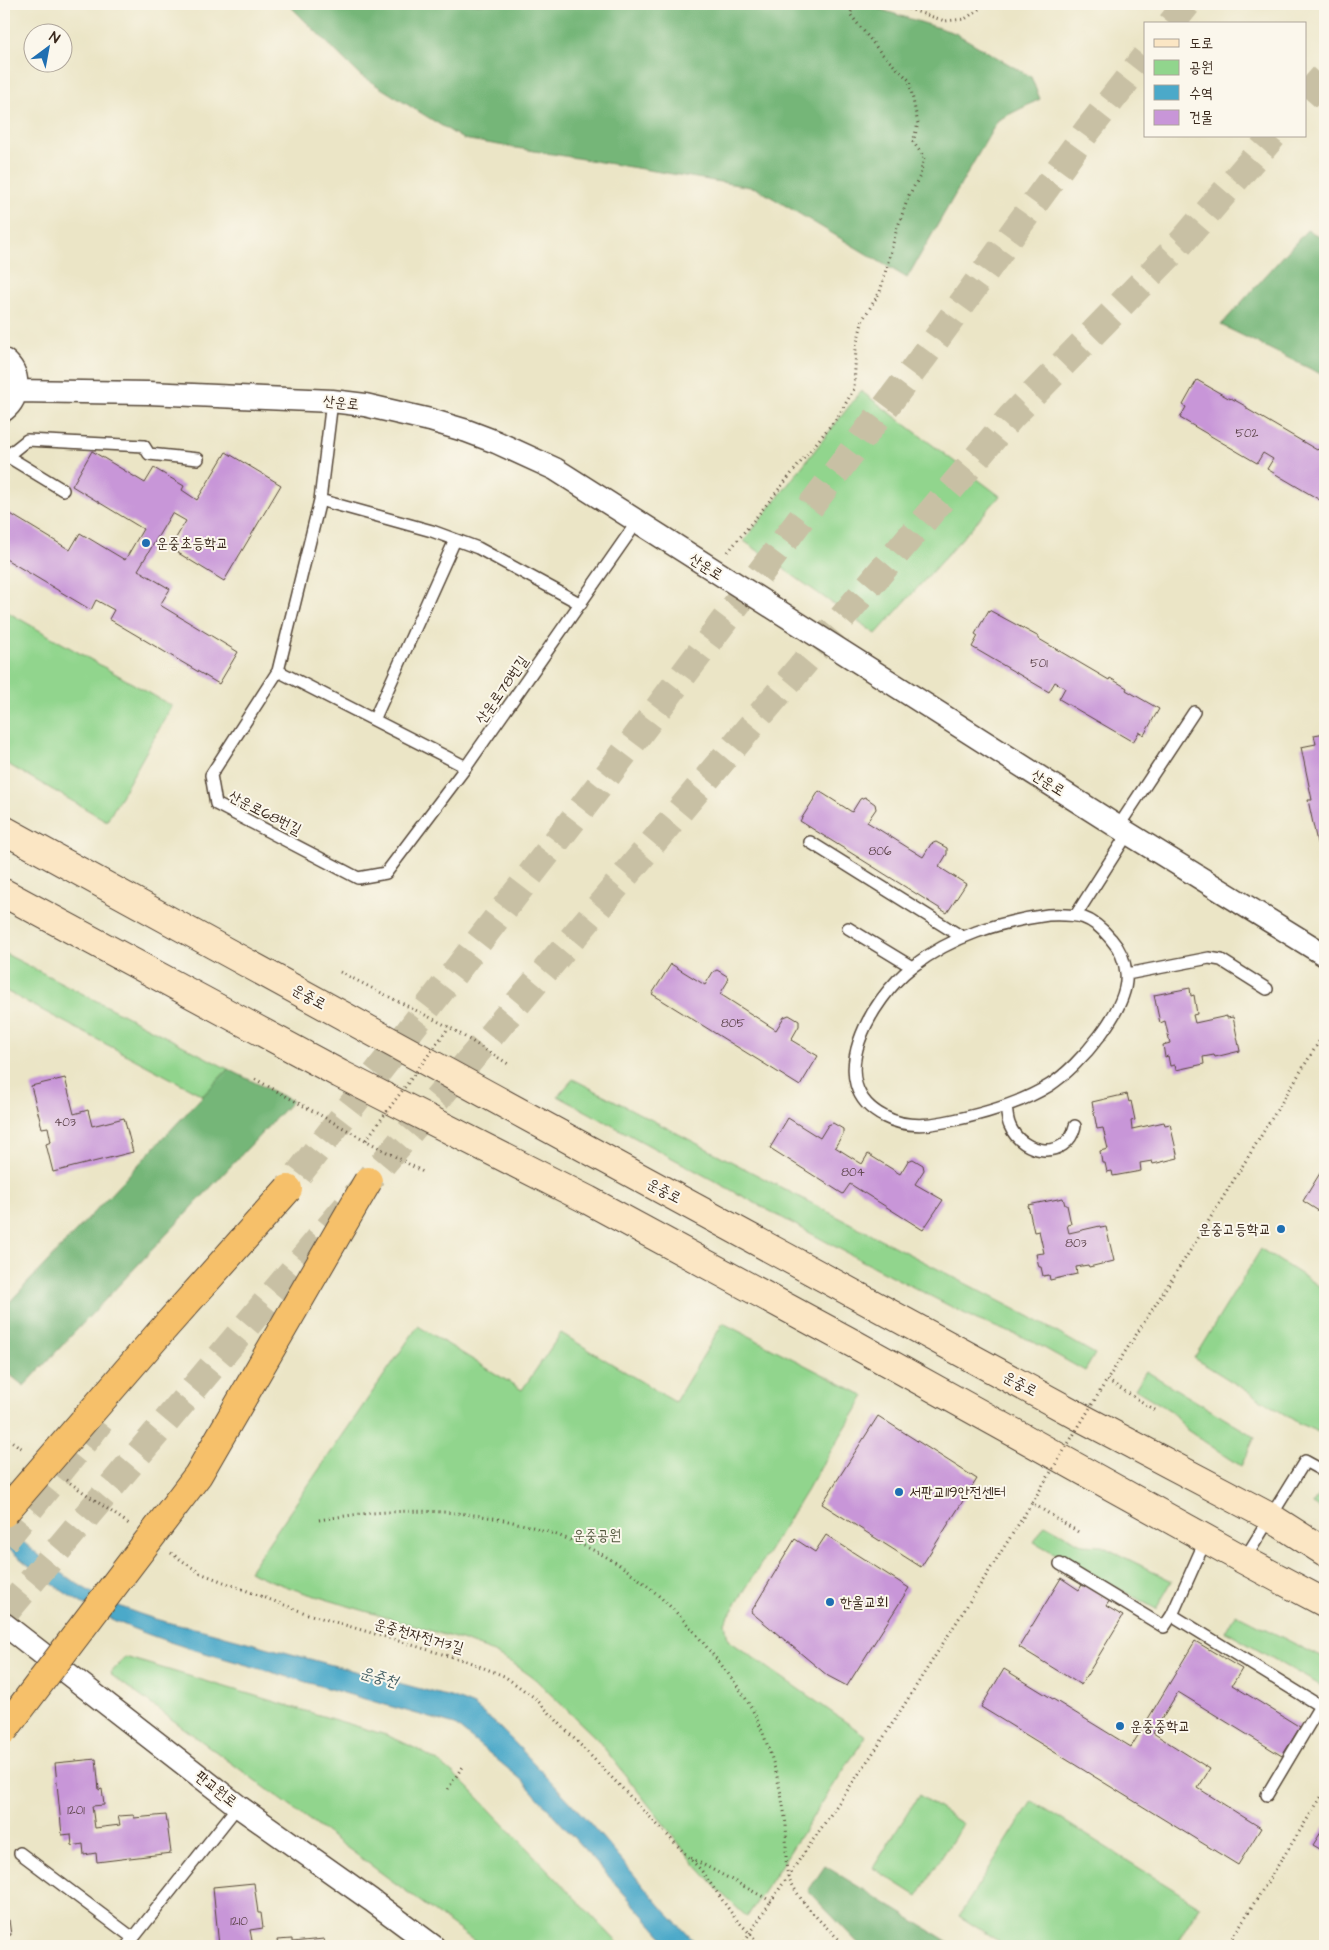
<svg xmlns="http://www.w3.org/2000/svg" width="1329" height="1950" font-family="'Architects Daughter','Poor Story',sans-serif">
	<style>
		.green { fill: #91d58d; stroke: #668056 }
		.forest { fill: #74b678; stroke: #58704b }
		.water { fill: #4ba9c9; stroke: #436a74 }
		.building { fill: #c896d8 }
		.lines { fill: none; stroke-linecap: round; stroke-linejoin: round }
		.highway-tunnel { stroke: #c8c0a4; stroke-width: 28; stroke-dasharray: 28 14; stroke-linecap: butt }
		.lane-casing { stroke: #554637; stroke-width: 14 }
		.street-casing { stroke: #554637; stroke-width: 25 }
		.secondary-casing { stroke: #554637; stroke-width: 30 }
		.path { stroke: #554637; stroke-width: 3; stroke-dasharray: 1 4; stroke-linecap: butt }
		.lane { stroke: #fff; stroke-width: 11 }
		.street { stroke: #fff; stroke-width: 22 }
		.secondary { stroke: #fbe6c4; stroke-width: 28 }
		.highway-bridge-casing { stroke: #554637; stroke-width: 30; stroke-linecap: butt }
		.path-bridge { stroke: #554637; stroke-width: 3; stroke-dasharray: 1 4; stroke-linecap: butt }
		.highway-bridge { stroke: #f6c06b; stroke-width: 28 }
		.poi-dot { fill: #1f6fb2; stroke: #fbf7ec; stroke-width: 2 }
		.labels { text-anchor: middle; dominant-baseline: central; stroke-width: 4; stroke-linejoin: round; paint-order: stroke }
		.number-label { font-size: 12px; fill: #5e454c }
		.street-label { font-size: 15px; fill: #3b2a1e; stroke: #fbf7ec }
		.poi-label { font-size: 15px; fill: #3b2a1e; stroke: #fbf7ec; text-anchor: start }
		.park-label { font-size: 15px; fill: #50553a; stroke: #fbf7ec }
		.water-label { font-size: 16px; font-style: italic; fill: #415d62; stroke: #fbf7ec }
	</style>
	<rect width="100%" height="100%" fill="#fbf7ec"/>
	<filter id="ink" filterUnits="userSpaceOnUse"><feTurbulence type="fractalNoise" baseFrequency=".02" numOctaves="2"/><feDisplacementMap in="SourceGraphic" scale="10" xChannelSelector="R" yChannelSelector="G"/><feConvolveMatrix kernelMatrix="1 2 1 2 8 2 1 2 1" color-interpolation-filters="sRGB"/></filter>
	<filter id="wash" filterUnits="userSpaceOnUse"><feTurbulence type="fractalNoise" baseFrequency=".0096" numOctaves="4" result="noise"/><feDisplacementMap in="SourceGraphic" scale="20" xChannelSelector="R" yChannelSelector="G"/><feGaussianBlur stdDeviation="1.12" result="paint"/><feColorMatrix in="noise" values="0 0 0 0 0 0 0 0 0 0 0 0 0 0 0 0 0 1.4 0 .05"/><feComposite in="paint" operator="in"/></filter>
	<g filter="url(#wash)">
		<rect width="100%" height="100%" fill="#ebe5c6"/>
		<path class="green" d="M861,391l139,105 -124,138 -132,-93z
			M4,610l168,96 -65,115 -103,-59z
			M4,953l224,116 -24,27 -200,-106z
			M573,1079l457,238 65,37 -10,17 -55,-31 -53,-20 -130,-67 -289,-157z
			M1261,1249l64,41v145l-25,-11 -106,-66z
			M723,1323l142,73 -140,226 3,18 138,96 -119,181 -28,-26 -24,-27 -98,-125 -62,-60 -21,-15 -28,-15 -28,-10 -156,-47 -33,-12 -20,-9 169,-245 104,64 39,-57 114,69z
			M1146,1371l109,66 -14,29 -54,-36 -16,-19 -36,-22z
			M1325,1482v29l-12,-7z
			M1045,1524l38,21 19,1 70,35 -16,28 -122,-67z
			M1236,1614l89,45v29l-99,-56z
			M125,1657l261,78c36,15 55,26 83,53l152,158h-140l-371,-272z
			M919,1795l44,29 -46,72 -44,-28z
			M1032,1801l168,105 -25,40h-169l-47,-30z"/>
		<path class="forest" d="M288,4h575l92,29 76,44 9,22 -42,21 -91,158 -151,-90 -293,-49 -103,-64z
			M1307,230l18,9v137l-104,-51z
			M228,1069l64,32 -268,285 -20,-16v-62z
			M825,1866l130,80h-94l-53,-55z"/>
		<path class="water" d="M4,1526c22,18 43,37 66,53 40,27 82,42 129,50l255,69 20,8 22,18 20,20 72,77 77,90 34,35h-28l-148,-165 -68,-56 -267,-77c-37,-12 -77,-26 -110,-47 -27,-16 -50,-36 -74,-56z"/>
		<g id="blocks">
			<path class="building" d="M1197,380l33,19 1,-1 16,9v2l70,41 1,-1 7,4v50l-58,-34 6,-10 -10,-6 -6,10 -77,-45 6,-11 -3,-2z
				M92,451l53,32 9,-15 30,18 -2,4 15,10 29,-48 55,33 -57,96 -54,-33 16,-27 -14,-8 -34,57 32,19 -10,16 78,47 -19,32 -110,-65 5,-9 -18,-10 -5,10 -87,-52v-48l66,40 10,-17 45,27 18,-31 -71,-43z
				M989,610l50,27v2l70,41 1,-2 17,10 -1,2 33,19 -15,26 -5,-3 -6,10 -74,-43 6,-11 -10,-6 -6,10 -77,-45 6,-11 -3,-2z
				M1325,733v113l-7,1 -10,-47h4l-11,-53 15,-3 -2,-9z
				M819,791l33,21 8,-13 5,-2 10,7 1,5 -9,13 56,35 8,-13 5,-2 11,6v6l-8,13 27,17 -19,29 -147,-92z
				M671,964l34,21 8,-13 4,-2 10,6 1,5 -8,13 56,36 8,-13 5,-2 10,6v5l-8,14 27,16 -18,30 -148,-92z
				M1190,988l1,8 3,-1 3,19 -4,1 2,8 32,-7v2l6,-1 7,34 -25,6 -1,-2 -11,2 1,7 -28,6 -1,-5 -5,1 -2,-10 -3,1 -2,-12 7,-2 -5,-22 -5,2 -6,-28z
				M65,1078l9,36 14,-4 4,16 32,-8 9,34 -80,20 -7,-28 5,-2 -3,-15 -6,1 -11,-42z
				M1127,1094l2,8 2,-1 4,19 -4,1 1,8 32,-7 1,3 5,-1 8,34 -25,6 -1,-3 -12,2 1,8 -28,5 -1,-5 -5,1 -2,-9h-3l-2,-12 8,-2 -5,-21 -6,1 -5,-27z
				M788,1118l32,20 8,-13 5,-2 10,6v5l-8,13 27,17 6,-10 32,20 8,-13 5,-2 10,6 1,5 -9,14 28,16 -20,30 -73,-46 -7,10 -73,-46z
				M1325,1165v50l-22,-14z
				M1063,1198l2,7h2l4,19 -4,1 2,8 31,-7 1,2 5,-1 8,34 -25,6 -1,-2 -12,2 1,7 -27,6 -1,-5 -6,1 -2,-9h-2l-3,-13 8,-1 -5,-22 -5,1 -6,-27z
				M878,1416l99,63 -56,88 -99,-63z
				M826,1535l83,53 -62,98 -19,-10 -77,-64 44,-73 20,13z
				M1061,1578l18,12 4,-7 27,17 -4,6 17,10 -42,69 -62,-38z
				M1195,1641l47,28 -10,16 68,42 -18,29 -104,-64 -25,41 57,36 -12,19 63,40 -23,37 -257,-158 23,-38 127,78z
				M96,1759l3,31 3,-1 2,16 -12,1 3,22 25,-3 -2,-9 16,-1v3l32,-3 5,38 -74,9 -1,-9 -12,2 -1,-11 -11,2 -1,-12 -9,1 -7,-72z
				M1325,1826v26l-12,-7z
				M254,1883l4,30h3l2,15 -13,2 3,16h-34l-6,-59z
				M9,1920l2,15 -7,1v-15z
				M292,1939v3l32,-3 1,7h-47l-1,-6z"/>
		</g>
	</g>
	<g filter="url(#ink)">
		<use href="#blocks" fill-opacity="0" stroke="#554637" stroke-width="1"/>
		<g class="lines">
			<path class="highway-tunnel" d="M1171,24l16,-20
				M1305,98l20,-23
				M273,1207l337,-435 314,-416 163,-225 58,-74
				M4,1541l102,-127
				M4,1614l1007,-1197 171,-175 91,-106"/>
			<g class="lane-casing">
				<path id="lane" d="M332,401l-12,99 -42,171 -67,104 5,29 142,74 28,-5 80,-106 171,-245
					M4,456h3l56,34
					M7,456l20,-16 117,6 5,8 49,5
					M320,500l112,31 46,17 103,56
					M278,671l188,96
					M374,720l81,-180
					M1118,827l76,-115
					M810,842l152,95
					M1048,915c30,-1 43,0 63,24 8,9 14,22 15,34 4,35 -48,94 -76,112 -32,20 -70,30 -106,37 -20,4 -42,4 -59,-5 -65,-32 -13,-119 27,-150 40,-31 86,-45 136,-52z
					M1076,915l52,-82
					M848,928l64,39
					M1127,974l82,-16 12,2 46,29
					M1006,1106c1,6 1,14 4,20 12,29 57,35 65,0
					M1244,1560l61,-99 20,11
					M1060,1564l104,63 8,-12 34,-76
					M1172,1615l148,91 -53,89
					M20,1853l113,85
					M127,1946l111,-140"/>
			</g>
			<g class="street-casing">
				<path id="street" d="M4,360c17,13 16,37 0,50
					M16,391l132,2 184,8 33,4 65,15 37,11 29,11 59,27 563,358 207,128
					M4,1624l234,182 133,94 62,46"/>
			</g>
			<g class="secondary-casing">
				<path id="secondary" d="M4,830l526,288 554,301 186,98 55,35
					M4,893l336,181 248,126 268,145 388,215 81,43"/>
			</g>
			<path class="path" d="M894,4l51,17 20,-2 21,-15
				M728,552l111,-137 15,-26 2,-42 7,-28 17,-27 16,-60 13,-37 11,-19 4,-19 -11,-15 5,-18 -9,-44 -28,-27 -31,-39 5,-10
				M340,972l109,55 61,38
				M255,1079l168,93
				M1155,1410l-48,-30 88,-137 130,-211
				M4,1436l20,14
				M66,1480l63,44
				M319,1520c97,-17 192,-11 280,33 41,21 82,61 110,97 20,24 42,51 53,81 12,29 20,62 24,94 1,14 -2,42 3,53 12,27 37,49 57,68
				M171,1553l29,20 108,41 161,48 35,14 31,22 166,172 34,48 27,28
				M448,1789l14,-22
				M691,1858l80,43 109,-158 152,-240 48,30
				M1227,1946l98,-155"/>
			<use href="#lane" class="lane"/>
			<use href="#street" class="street"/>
			<use href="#secondary" class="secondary"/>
			<g class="highway-bridge-casing">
				<path id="highway-bridge" d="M4,1513l153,-177 131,-147
					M4,1730l194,-255 170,-294"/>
			</g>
			<path class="path-bridge" d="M366,1140l83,-113
				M1032,1503l75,-123
				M742,1946l29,-45"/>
			<use href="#highway-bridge" class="highway-bridge"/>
		</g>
	</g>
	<g class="poi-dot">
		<circle cx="146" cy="543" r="5"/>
		<circle cx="1281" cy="1229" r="5"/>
		<circle cx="899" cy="1492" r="5"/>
		<circle cx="830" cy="1602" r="5"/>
		<circle cx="1120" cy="1726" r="5"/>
	</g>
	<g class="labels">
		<g class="number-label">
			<text x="1247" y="433">502</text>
			<text x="1039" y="663">501</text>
			<text x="880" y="851">806</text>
			<text x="733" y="1023">805</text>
			<text x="65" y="1122">403</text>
			<text x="853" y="1172">804</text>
			<text x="1076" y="1243">803</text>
			<text x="76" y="1810">1201</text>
			<text x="239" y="1921">1210</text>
		</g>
		<g class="street-label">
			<text transform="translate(341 403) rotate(6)">산운로</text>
			<text transform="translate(706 567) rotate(32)">산운로</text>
			<text transform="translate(502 690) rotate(-55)">산운로78번길</text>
			<text transform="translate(1048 783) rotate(32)">산운로</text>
			<text transform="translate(265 813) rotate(27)">산운로68번길</text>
			<text transform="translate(309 997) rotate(29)">운중로</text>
			<text transform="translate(664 1191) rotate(28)">운중로</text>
			<text transform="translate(1020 1384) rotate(28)">운중로</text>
			<text transform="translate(419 1636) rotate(16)">운중천자전거3길</text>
			<text transform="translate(216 1789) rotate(38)">판교원로</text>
		</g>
		<g class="poi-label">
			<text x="156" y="543">운중초등학교</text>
			<text x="1271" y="1229" text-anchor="end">운중고등학교</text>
			<text x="909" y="1492">서판교119안전센터</text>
			<text x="840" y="1602">한울교회</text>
			<text x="1130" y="1726">운중중학교</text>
		</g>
		<g class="park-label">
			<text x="597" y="1535">운중공원</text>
		</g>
		<g class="water-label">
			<text transform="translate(379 1677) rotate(16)">운중천</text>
		</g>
	</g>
	<rect width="1329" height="1950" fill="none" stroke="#fbf7ec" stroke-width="20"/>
	<rect x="1144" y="22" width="162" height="115" fill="#fbf7ec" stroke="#aea59a"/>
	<rect x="1154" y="39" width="25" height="8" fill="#fbe6c4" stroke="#aea59a"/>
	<text x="1189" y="48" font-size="15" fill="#3b2a1e">도로</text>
	<rect x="1154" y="60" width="25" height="15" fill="#91d58d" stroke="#aea59a"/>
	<text x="1189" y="72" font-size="15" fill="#3b2a1e">공원</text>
	<rect x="1154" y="85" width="25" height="15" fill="#4ba9c9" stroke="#aea59a"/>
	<text x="1189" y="98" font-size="15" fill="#3b2a1e">수역</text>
	<rect x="1154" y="110" width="25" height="15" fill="#c896d8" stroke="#aea59a"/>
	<text x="1189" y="122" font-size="15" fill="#3b2a1e">건물</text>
	<g transform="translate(48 48) rotate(32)"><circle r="24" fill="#fbf7ec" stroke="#aea59a"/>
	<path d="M0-4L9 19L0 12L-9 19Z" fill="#1f6fb2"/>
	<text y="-8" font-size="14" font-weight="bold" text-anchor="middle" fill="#3b2a1e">N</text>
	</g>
</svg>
